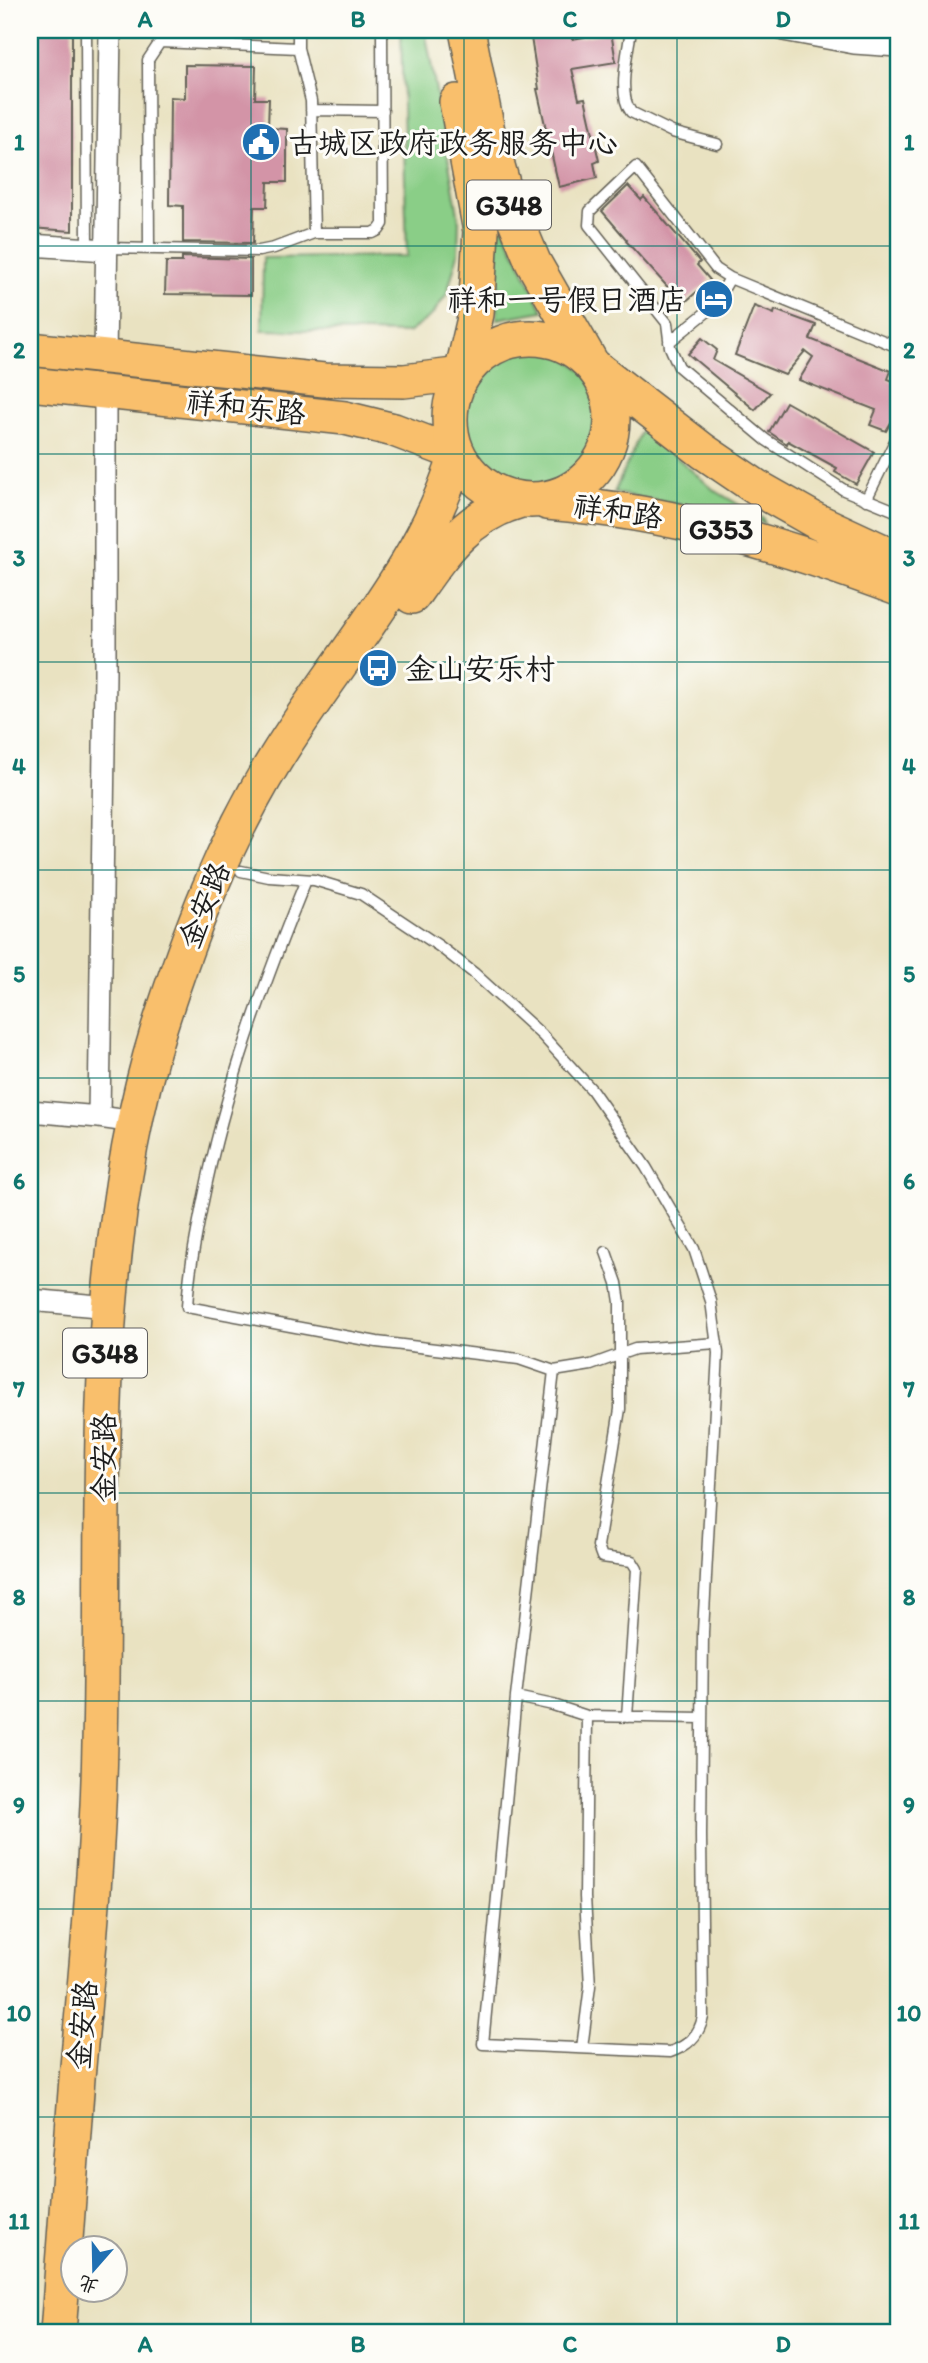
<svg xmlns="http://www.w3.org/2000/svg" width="928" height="2363" font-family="Itim,'LXGW WenKai TC',sans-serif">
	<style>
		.green { fill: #8ace87; stroke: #537552; stroke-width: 2 }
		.building { fill: #d394a7 }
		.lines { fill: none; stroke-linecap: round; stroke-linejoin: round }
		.service-casing { stroke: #646156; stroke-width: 13 }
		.minor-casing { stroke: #646156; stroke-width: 24 }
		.primary-casing { stroke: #646156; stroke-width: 36 }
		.trunk-casing { stroke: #646156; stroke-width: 38 }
		.service { stroke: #fff; stroke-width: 10 }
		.minor { stroke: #fff; stroke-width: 21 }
		.primary { stroke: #f9bf6c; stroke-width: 33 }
		.trunk { stroke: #f9bf6c; stroke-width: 35 }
		.grid { fill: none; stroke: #0f766e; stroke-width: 2; stroke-opacity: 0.55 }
		.labels { text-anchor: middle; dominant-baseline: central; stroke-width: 6; stroke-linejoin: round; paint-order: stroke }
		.shield { fill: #fdfcf7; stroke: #605f5e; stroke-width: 2 }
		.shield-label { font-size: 28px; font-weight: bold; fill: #1c1c1c }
		.poi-label { font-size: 30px; fill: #1c1c1c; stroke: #fdfcf7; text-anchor: start }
		.street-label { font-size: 30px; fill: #1c1c1c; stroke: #fdfcf7 }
		.neatline { fill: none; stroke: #0f766e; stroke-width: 2.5 }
		.grid-label { font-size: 23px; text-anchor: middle; font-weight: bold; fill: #0f766e }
	</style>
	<rect width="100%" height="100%" fill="#fdfcf7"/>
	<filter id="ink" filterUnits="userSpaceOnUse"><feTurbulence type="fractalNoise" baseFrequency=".0143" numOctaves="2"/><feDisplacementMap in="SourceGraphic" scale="14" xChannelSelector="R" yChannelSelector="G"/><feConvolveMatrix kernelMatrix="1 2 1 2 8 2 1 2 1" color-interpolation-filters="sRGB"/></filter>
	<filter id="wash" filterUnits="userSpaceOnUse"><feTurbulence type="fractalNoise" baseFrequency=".00686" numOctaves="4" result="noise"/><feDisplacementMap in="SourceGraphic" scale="28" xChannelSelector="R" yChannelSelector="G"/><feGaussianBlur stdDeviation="1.57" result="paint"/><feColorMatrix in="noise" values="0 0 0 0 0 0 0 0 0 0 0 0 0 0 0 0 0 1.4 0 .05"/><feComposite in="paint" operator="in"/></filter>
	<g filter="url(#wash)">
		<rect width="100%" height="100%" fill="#e9e2c1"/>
		<path class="green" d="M401,30h24l34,189 -1,34 -11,41 -15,21 -24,18 -146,-3 1,-72 144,-2z
			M499,219l44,92 -46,8 2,-45 -4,-53z
			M465 418a68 68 0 1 1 136 0a68 68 0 1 1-136 0Z
			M645,430l69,60 49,29 1,4 -65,-15 -85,-15 27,-61z"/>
		<g id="blocks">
			<path class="building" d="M30,30h42v201l-42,-3z
				M551,30v6l19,-4 2,7 39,-7 5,30 -44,7 7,30 6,-1 14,63 -5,2 3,15 -38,9 -22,-98h2l-9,-58z
				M185,65l71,1 -1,33h14l-1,29 19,1v53h-19l-1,25h-13l-1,36 -70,-1v-36l-14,-1 1,-108 15,1z
				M628,186l13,14 3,-3 56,65 -3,3 13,15 -27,24 -57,-63 1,-1 -25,-29z
				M182,257l69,2v36l-86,-1 1,-32h16z
				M754,306l20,8 1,-4 41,15 -6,14 81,32 -3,8 10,4v27l-12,21 -16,-6 6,-15 -77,-30 14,-23 -8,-6 -20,24 -50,-20z
				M702,338l15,12 -4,10 57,33 -15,17 -67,-56z
				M786,402l88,50 -18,32 -21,-12 2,-4 -49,-27 -1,3 -18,-12z"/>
		</g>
	</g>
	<g filter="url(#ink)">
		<use href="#blocks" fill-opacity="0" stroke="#646156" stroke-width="2"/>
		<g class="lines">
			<g class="service-casing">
				<path id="service" d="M86,30l1,219
					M298,30v18l13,53 3,132
					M631,30c-3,22 -14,64 0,82l41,20 45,12
					M311,110l72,1
					M107,248l152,3 15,-3 40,-15h59l6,-3 4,-6 -1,-194
					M149,249l-1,-189 12,-18 138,6
					M669,342l44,-35 17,-29
					M898,347l-168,-69 -14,-9 -80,-102 -46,44 -1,14 78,98 3,24 9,20 87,73 78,50 54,22
					M866,500l32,-65
					M241,871l28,6 45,3 47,14 78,52 36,28 67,61 50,55 54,77 48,82 17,52 7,52 -15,279 -2,203 2,182c-4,19 -15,29 -33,35l-187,-8 33,-347 38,-326
					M306,880c-43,105 -81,210 -103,321 -7,35 -14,70 -16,106l190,35 142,17 35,12 37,-6 44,-16 82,-6
					M606,1252l11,31 3,19v107l-22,137 4,11 30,4 5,8 -10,148
					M516,1697l37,8 34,11 115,2
					M582,2048l8,-62 -5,-89 2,-181"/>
			</g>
			<g class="minor-casing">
				<path id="minor" d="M783,30l71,13 44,3
					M30,245l77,5
					M105,357l5,-327
					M105,392v282l-6,443 36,5
					M30,1111l69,6
					M30,1300l79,7"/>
			</g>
			<g class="primary-casing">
				<path id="primary" d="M30,349l294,31 80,1 58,-7
					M30,384l315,34 49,12 63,24"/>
			</g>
			<g class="trunk-casing">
				<path id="trunk" d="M467,30l20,101 19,66 27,65 59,103 111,86 53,36 60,34 82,38
					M457,102l24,129 -5,83 -14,60
					M450 419a81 81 0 1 1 162 0a81 81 0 1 1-162 0Z
					M547,502c125,10 234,42 351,86
					M412,596c31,-44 55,-81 109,-96
					M58,2333c6,-85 12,-170 19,-255 10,-112 21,-223 23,-335 6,-239 -13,-483 59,-715 30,-94 65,-186 117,-270 61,-100 148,-191 181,-304"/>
			</g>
			<use href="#service" class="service"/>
			<use href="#minor" class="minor"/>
			<use href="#primary" class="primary"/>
			<use href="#trunk" class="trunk"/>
		</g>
	</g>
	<path class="grid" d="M251,30v2303M464,30v2303M677,30v2303M30,246h868M30,454h868M30,662h868M30,870h868M30,1078h868M30,1285h868M30,1493h868M30,1701h868M30,1909h868M30,2117h868"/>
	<defs>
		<g id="civic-disc" transform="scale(2.0125)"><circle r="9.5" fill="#1f6fb2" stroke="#fdfcf7"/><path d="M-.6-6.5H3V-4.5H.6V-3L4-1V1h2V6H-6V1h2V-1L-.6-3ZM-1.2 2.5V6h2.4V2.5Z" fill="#fff"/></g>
		<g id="hotel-disc" transform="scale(2.0125)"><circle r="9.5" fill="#1f6fb2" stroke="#fdfcf7"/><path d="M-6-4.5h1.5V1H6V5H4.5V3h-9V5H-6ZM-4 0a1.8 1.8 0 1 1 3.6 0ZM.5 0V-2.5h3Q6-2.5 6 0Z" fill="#fff"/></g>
		<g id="bus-disc" transform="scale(2.0125)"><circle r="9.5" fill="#1f6fb2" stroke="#fdfcf7"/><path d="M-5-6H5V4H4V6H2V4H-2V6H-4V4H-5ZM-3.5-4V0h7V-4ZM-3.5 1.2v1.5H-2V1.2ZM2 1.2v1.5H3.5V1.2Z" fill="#fff"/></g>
	</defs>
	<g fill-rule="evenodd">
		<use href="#civic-disc" x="261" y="142"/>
		<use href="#hotel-disc" x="714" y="299"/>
		<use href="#bus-disc" x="378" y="668"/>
	</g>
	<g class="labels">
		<g class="shield">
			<rect x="467" y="180.5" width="84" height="49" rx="5"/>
			<rect x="681" y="504.5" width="80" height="49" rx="5"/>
			<rect x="63" y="1328.5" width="84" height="49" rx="5"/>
		</g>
		<g class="shield-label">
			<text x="509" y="205">G348</text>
			<text x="721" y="529">G353</text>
			<text x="105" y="1353">G348</text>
		</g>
		<g class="poi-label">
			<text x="288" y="142">古城区政府政务服务中心</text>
			<text x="687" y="299" text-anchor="end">祥和一号假日酒店</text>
			<text x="405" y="668">金山安乐村</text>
		</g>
		<g class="street-label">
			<text transform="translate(246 407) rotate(6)">祥和东路</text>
			<text transform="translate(618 511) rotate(8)">祥和路</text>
			<text transform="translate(204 905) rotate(-68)">金安路</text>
			<text transform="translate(103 1458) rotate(-90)">金安路</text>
			<text transform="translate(82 2025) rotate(-85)">金安路</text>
		</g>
	</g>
	<rect width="928" height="2363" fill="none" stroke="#fdfcf7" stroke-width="77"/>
	<g transform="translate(94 2269) rotate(200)"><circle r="33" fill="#fdfcf7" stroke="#a3a29f" stroke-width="2"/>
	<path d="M0-5L12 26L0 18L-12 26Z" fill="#1f6fb2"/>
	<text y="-10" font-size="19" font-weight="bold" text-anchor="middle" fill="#1c1c1c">北</text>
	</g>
	<rect x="38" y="38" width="852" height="2286" class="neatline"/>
	<g class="grid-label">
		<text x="145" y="27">A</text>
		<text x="358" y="27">B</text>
		<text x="570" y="27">C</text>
		<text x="783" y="27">D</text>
		<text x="19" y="150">1</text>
		<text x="909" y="150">1</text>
		<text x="19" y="358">2</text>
		<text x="909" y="358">2</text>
		<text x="19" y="566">3</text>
		<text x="909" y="566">3</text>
		<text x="19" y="774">4</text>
		<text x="909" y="774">4</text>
		<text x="19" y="982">5</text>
		<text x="909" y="982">5</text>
		<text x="19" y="1189">6</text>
		<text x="909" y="1189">6</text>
		<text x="19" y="1397">7</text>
		<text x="909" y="1397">7</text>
		<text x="19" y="1605">8</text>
		<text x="909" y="1605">8</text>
		<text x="19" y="1813">9</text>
		<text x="909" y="1813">9</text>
		<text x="19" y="2021">10</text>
		<text x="909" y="2021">10</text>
		<text x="19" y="2229">11</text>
		<text x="909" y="2229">11</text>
		<text x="145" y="2352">A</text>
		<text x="358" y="2352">B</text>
		<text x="570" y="2352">C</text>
		<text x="783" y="2352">D</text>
	</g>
</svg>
